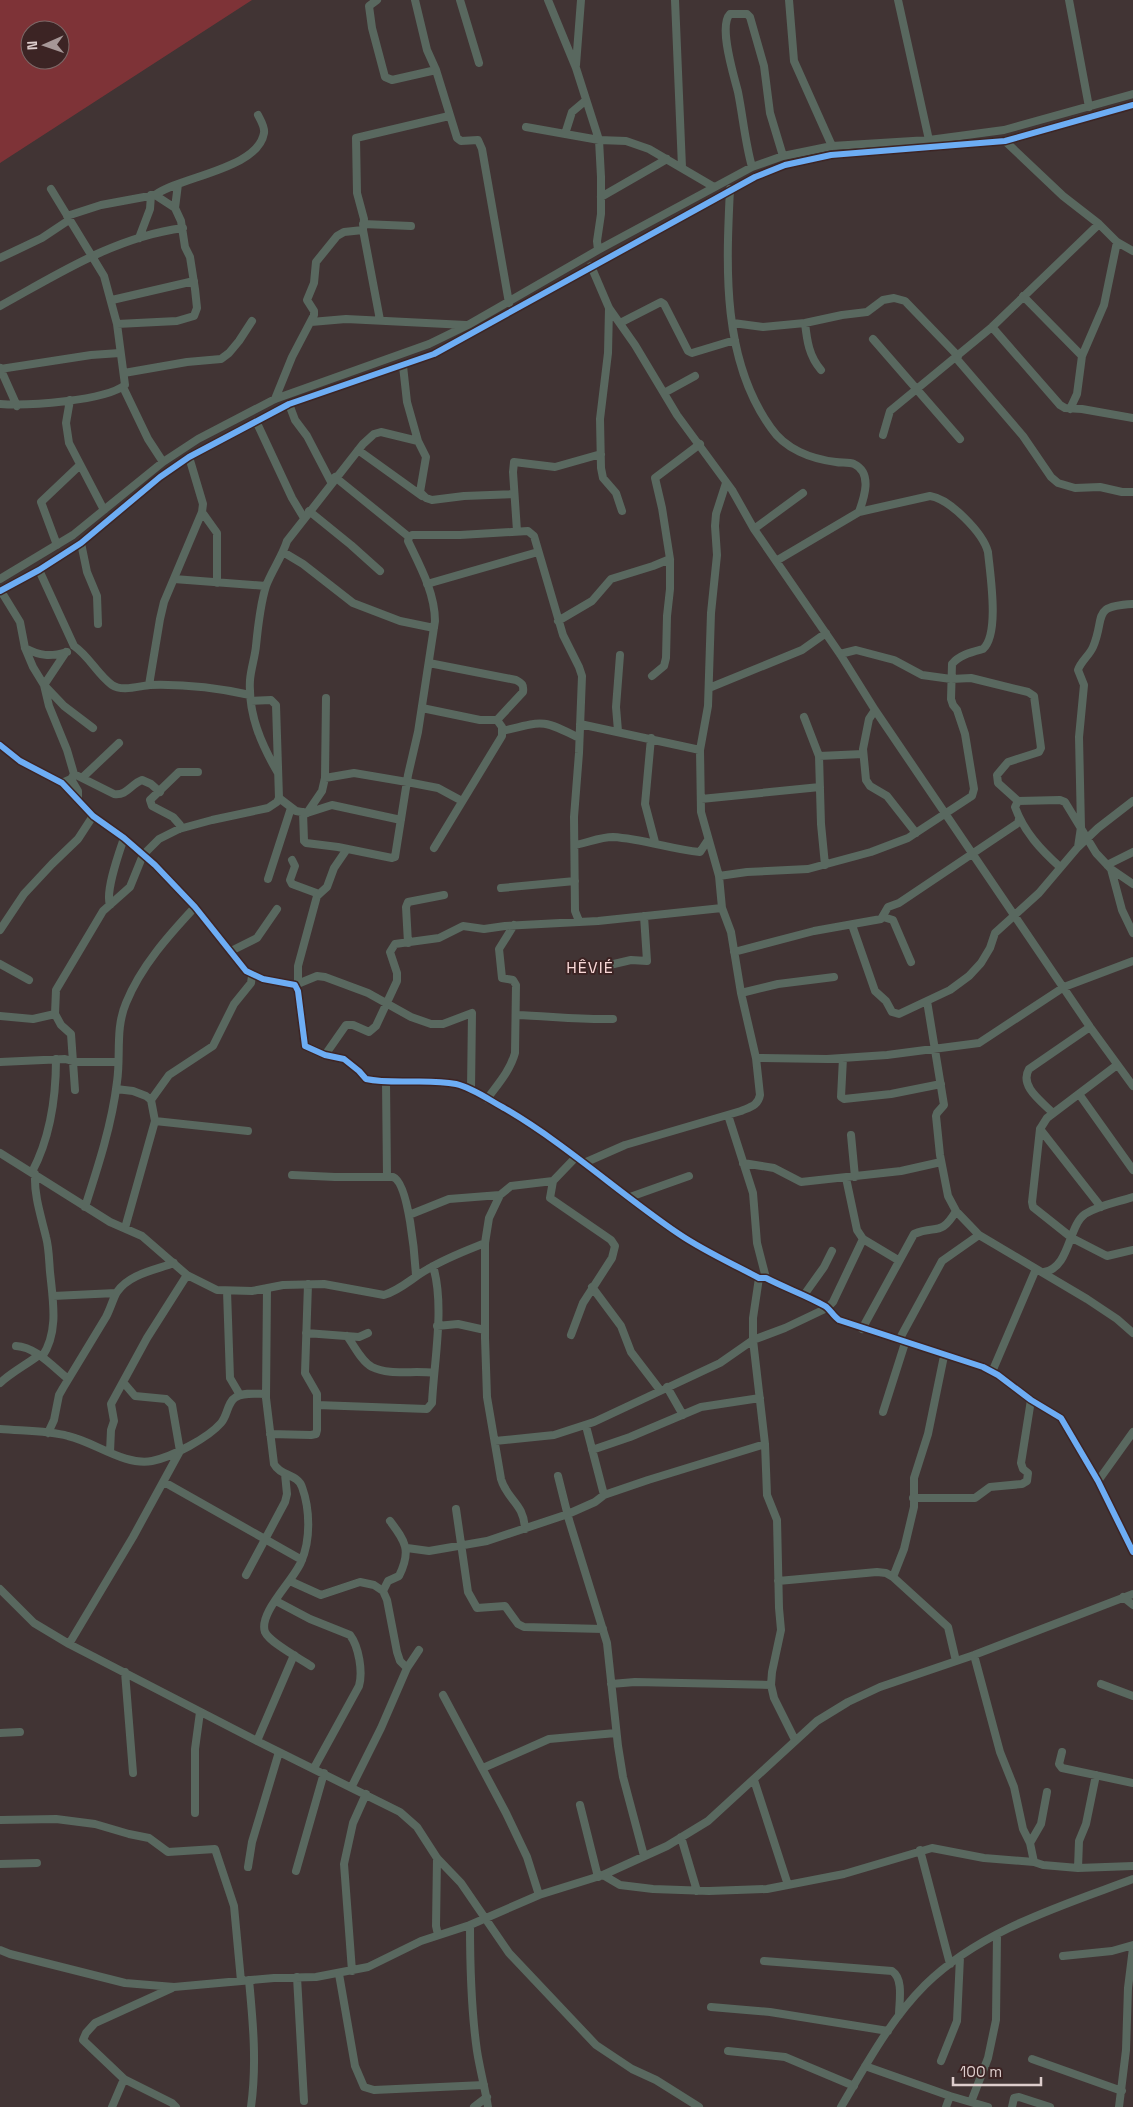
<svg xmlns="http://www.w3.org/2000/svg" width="1133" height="2107" font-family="'Space Grotesk',sans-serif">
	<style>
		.green { fill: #7e3337; fill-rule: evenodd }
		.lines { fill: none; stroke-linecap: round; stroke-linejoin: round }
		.minor { stroke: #59685f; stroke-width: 8 }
		.cycleway-casing { stroke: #3c2424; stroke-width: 9 }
		.cycleway { stroke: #6dadf4; stroke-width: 6 }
		.labels { text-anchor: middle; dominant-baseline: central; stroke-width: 4; stroke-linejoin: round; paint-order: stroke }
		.quarter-label { font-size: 16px; letter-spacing: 1px; fill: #fad9d8; stroke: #3c2424 }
	</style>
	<rect width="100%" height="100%" fill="#413434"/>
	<path class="green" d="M0,0h252l-252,163zM30,30h30v30h-30z"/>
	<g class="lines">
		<path class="minor" d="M377,0l-8,6 3,22 13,49 7,3 44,-10
			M415,0l12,50 9,20 21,68 4,3 17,-1 4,9 27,154
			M460,0l19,63
			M548,0l28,68 23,72 2,37v37l-4,27 1,9
			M675,0l7,167
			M789,0l5,61 38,85
			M898,0l31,140
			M1069,0l20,107
			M576,65l5,-65
			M526,127l73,13 27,1 23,8 65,38
			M565,134l7,-22 13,-11
			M1005,141l58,55 36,28 18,18 16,9
			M752,167c-7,-25 -9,-50 -14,-75 -4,-16 -20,-66 -8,-78h17l3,3 14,49 6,47 13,43
			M730,189c-4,80 -8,171 41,239 14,21 40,31 65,34 5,1 13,0 18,2 19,9 10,34 5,48
			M155,195c26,-19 103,-26 109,-62 1,-6 -3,-12 -6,-18
			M601,197l66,-38
			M175,208l3,-24
			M67,216l34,-11 54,-10 20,13 6,13 4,26 5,10 5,32 2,19 -3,8 -17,5 -60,3
			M363,224l48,2
			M139,238l11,-29 1,-14
			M0,258l42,-20 27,-18
			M591,266l18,42 26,37 42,70 55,75 22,39 86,125 35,56 215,317 43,59
			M1023,296l59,60
			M112,300l82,-19
			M0,306c58,-32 115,-69 183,-78
			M609,308l-1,45 -8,66 1,49 2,10 13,15 6,18
			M380,320l-17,-90 1,-11 -7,-26 -1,-55 93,-22
			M311,322l35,-3 120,6
			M620,323l41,-21 3,2 24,47 4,2 43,-13
			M733,323l30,4 42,-4 37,-8 25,-3 16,-12 11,-2 11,3 53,55
			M805,323c2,18 4,33 16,47
			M992,327l68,78 5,3 17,1 51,9
			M873,339l87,100
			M956,358l67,78 28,41 7,6 17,5 25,-1 22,5h11
			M403,366l4,36 11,39
			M0,368l17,38
			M0,369l91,-14 29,-2
			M124,373l63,-11 34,-3 8,-6 10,-12 13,-20
			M123,387l25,52 15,23
			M664,393l31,-17
			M275,399l17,-42 22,-42v-4l-7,-11 7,-17 2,-21 21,-26 7,-4 19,-2
			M70,400l-4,23 3,20 35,67
			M0,404c27,2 105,-3 125,-19l-8,-61 -13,-48 -53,-87
			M289,404l6,16 12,16 24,46
			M1070,409l7,-15 5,-38 22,-51 13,-63
			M256,421l36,77 12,20
			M883,435l7,-24 102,-84 107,-103
			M358,450l64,46
			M335,477l74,60
			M309,511l42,34 29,26
			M202,512l15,21v50
			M754,529l49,-36
			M517,531l-4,-59 1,-10 41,5 46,-13
			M81,543l6,29 10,24 1,28
			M57,545l-16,-43 39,-37
			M283,552l20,12 50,39 47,18 34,7
			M39,570l35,76c15,10 23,28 38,39 10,7 27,1 38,0 33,-1 68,3 100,10
			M0,579l73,-44 90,-73 35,-23 77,-40 154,-55 39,-19 130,-75 154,-83 31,-11 49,-10 97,-6 75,-10 129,-36
			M174,579l92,7
			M427,584l111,-32
			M0,591l39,-21 42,-27 79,-66 29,-20 100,-53 145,-50 321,-177 30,-12 46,-10 174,-14 128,-36
			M1,591l19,31 5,26 8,19 11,18 5,21 18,44 7,24 -3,5 -9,4
			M558,621l34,-20 19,-22 42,-13 17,-7
			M25,648c15,8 25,9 42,4
			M66,652l-22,33 20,21 29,22
			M840,654l16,-4 38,10 28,15 29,4 20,-1 57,14 6,4 7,52 -2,4 -31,10 -11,13 1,8 20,18 42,-1 5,2 31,51 15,16 22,15
			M429,663l87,17c6,3 8,5 7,12l-26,28
			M652,676l12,-10 2,-8 1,-42 3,-27v-30l-8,-51 -7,-30 45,-34
			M149,685l11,-66 4,-17 38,-90 1,-8 -14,-47
			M709,688l93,-38 24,-17
			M422,708l58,12h17
			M875,710l-6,9 -6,30 3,31 4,6 17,10 29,37
			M804,717l15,39 2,68 4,41
			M580,724l120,26
			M503,731c40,-10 39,-12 76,7
			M618,731l-2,-24 4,-52
			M651,738l-6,66 10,38
			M0,745l20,16 42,22 31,33 31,22 31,27 40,42 51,64 17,8 32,6 3,6 7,55 20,9 19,4 15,12 7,8c29,6 61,-1 90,5 17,4 33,16 48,24 62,36 116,86 175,126 25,17 54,30 80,44h7c19,10 40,17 59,28 5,3 8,10 14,14l144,47 15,8 33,25 30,18 37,63 35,71
			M819,756l44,-2
			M278,773c-17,-29 -30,-59 -28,-93 1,-12 5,-23 6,-34 2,-20 4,-41 10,-60 6,-16 16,-29 21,-45l76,-97 11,-10 7,-2 37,9 8,16 -6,35 6,6 6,2 32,-4 50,-2
			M74,774l40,20c13,2 17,-10 28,-14l9,4 9,8
			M83,777l36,-34
			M325,778l29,-5 53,9 31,6 24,13
			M71,779l7,12v9
			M279,798l17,13 11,2 25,-8 69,15
			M701,799l119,-12
			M1018,801l-3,6c9,25 26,43 45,60
			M303,812l1,29 2,2 32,4 54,11 3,-1 13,-82 10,-43 17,-111c0,-28 -15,-55 -27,-80l1,-4 3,-2h48l68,-4 6,5 29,99 16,32 3,9 -3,77 -5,64 1,94 4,10
			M307,813l15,-22 3,-13 1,-80
			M179,829l1,-4 -7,-8 -21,-11 -2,-6 29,-28h19
			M575,845c12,-2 25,-8 38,-8 31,2 57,12 87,15l8,-12
			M1078,847l3,-20 -2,-90 5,-52 -6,-15c3,-9 11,-14 15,-23 13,-30 -3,-41 40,-43
			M434,848l68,-112v-9l-5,-7
			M292,860l3,6 -5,14 2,4 27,10
			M1107,865l26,-13
			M1111,869l11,41 11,23
			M719,876l28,-4 61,-3 63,-17 37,-14 64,-42 2,-7 -9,-55 -8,-24 -4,-5 -2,-6 1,-35c7,-9 20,-12 31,-15 17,-15 7,-75 5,-97 -5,-19 -38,-53 -58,-56l-71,16 -83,49
			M268,879l23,-71
			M501,888l74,-7
			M110,905c-5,-14 9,-52 14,-67
			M883,917l10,3 18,42
			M852,925l23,66 11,10 6,11 7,2 51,-24 19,-14 12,-13 9,-15 5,-15 44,-40 39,-46 20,-19 35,-27
			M0,930l24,-36 28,-30 26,-25 15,-23
			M408,943l-2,-36 2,-5 36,-7
			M231,951l26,-13 20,-29
			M734,952l80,-21 67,-12 7,-12 11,-4 119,-80 1,-4
			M0,964l29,16
			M601,967l30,-7 16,1 -3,-45
			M298,984v-18l19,-70 10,-9 7,-19 13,-19
			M295,985l22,-9 8,1 43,16 43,24 20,7h12l29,-11 -1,77
			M741,993l37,-9 56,-7
			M927,1001l17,104 -7,8 -1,3 4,39 8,41 8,15 23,24 108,64 30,20 16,14
			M516,1015c33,1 64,5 97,4
			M0,1016l33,3 22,-5
			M325,1055l21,-30h7l16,7 7,-6 21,-45v-8l-7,-21 5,-8 44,-6 24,-12 21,3 21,-3 93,-5 124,-13
			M756,1058l71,1 60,-4 92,-12 85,-56 69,-26
			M843,1058l-2,39 3,2 47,-5 50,-10
			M0,1062l65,-3 11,3h41
			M386,1082l1,95
			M116,1089l17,2 13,5 5,4 4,21 -30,107
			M75,1090l-4,-56 -10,-9 -6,-11 1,-24 47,-79 27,-24 13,-32 16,-16 20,-10 33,-9 56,-12 9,-6 2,-4 -3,-93 -5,-5 -20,1
			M1079,1094l54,76
			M487,1099c11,-15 23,-28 28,-46l1,-68 -3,-5 -11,-2 -3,-29 15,-24
			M151,1100l18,-25 44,-29 21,-42 17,-21 1,-7
			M1053,1113c-12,-12 -34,-27 -24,-44l61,-42
			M728,1115l25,78 4,50 9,35
			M155,1121l93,10
			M1040,1129l-8,73 1,5 39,31 35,18 26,-6
			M851,1135l4,42
			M0,1153l110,69 32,14 45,39 30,15 35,1 31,-6 41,-1 60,11c17,-5 29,-18 44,-26 18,-11 37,-18 57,-26
			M584,1163l41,-18 116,-34c9,-4 17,-5 19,-16l-4,-37 -15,-65 -10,-61 -9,-24 -3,-32 -18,-64 -1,-62 8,-44 3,-93 6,-58 -2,-29 1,-12 10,-31
			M743,1163l31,5 27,14 100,-11 40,-9
			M32,1172c18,-34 24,-74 24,-113
			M35,1174c-1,22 6,42 11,63 3,11 3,23 4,35 3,29 9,60 -8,85
			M292,1175l43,2h58c16,6 22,81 23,99
			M846,1178l11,52 6,9 35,21
			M630,1197l59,-21
			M85,1207c13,-40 27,-83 32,-125 4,-27 -2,-53 9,-79 15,-37 43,-68 69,-96
			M1101,1207l-61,-78 7,-11 70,-53
			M409,1215l40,-16 51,-4
			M1044,1272c26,-4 24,-46 41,-58 14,-9 33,-12 48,-17
			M759,1278l-6,40v22l12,104 2,51 10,25 2,88 2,22 -9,42 -1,13 3,13 21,42
			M592,1287l29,39 10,26 29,38
			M267,1288l-1,110 8,66c6,12 24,10 28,23 8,22 9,53 -1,75 -7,18 -43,51 -36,70 5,11 36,27 46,34
			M227,1291l3,87 10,17
			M804,1295l20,-28 8,-16
			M53,1296l63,-3
			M437,1326l21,-2 27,6
			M862,1329l52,-95c22,-10 26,4 42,-23
			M306,1333l53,4 9,-4
			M571,1335l12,-32 29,-45 3,-12 -4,-6 -61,-42 3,-17 23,-24
			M347,1336c7,9 14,25 25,31 18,9 42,3 62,6
			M899,1340l43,-79 37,-26
			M16,1346c20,1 37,21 52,33
			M992,1372l44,-103
			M0,1383c12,-11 26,-18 39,-28
			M667,1387l16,28
			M317,1405l110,4 5,-6c2,-42 13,-97 1,-137
			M883,1412l22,-69
			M586,1426l18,69
			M0,1429c22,2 47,1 68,7 27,6 56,30 84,25 20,-4 56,-23 69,-38 7,-8 6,-21 15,-26 8,-5 21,-3 30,-3
			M48,1433l6,-13 5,-25 4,-7 43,-71c4,-7 8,-21 11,-25 12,-18 38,-22 57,-29
			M270,1434l41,1 5,-1 1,-4v-36l-12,-21 3,-89
			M495,1441l59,-6 40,-13 126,-59 33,-23 32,-12 42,-20 6,-6 30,-63
			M592,1450l38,-13 71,-30 59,-9
			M110,1452l1,-22 3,-9 -3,-17 36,-66 40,-63
			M558,1476l11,44 38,123 11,103 5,31 21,79
			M1098,1481l35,-49
			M164,1482l138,78
			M913,1498h62l15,-11 32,-3 5,-3 1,-8 -5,-4 -2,-6 10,-63
			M456,1509l12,83 9,16 28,-2 13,18 6,3 79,2
			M525,1529c-1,-26 -18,-29 -24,-50l-14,-82 -2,-59v-95l4,-25 11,-23 11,-9 42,-5
			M407,1548l22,3 58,-10 81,-27 27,-12 9,-7 44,-15 117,-36
			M246,1575l39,-73 2,-8 -2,-20
			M893,1577l11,-28 10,-42v-29l14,-44 16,-78
			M290,1581l31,14 39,-13 14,3 9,6 4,9 10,52 3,9 7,7
			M778,1581l99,-9 9,1 7,4 55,50 8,34
			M0,1589l34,34 35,21 188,97 143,71 17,15 20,31 24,25 48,70 87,92 36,24 24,11 43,27
			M383,1591l5,-10 11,-5c13,-26 6,-35 -9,-55
			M1123,1597l10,8
			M276,1601l34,18 40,16c9,12 13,37 9,51l-45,82
			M69,1644l64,-107 47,-86 -8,-46 -6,-6 -31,-3 -12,-14
			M974,1655l26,97 14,35 9,42 7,14 4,19
			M125,1672l8,101
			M611,1684l24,-2 136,3
			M1101,1684l32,12
			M443,1695l63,118 21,44 12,38
			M0,1733l20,-1
			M257,1741l37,-86
			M1062,1752l-3,12 3,4 71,15
			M483,1768l66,-29 67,-6
			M754,1780l34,105
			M352,1786l29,-58 26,-60 12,-18
			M580,1805l18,72
			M195,1813v-64l5,-37
			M0,1820l56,-1 39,5 34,10 20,4 19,14 47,-3 19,57 7,75
			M681,1837l16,54
			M1030,1843l11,-19 6,-32
			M920,1850l30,114
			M437,1858l-1,68 2,9
			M0,1864l37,-1
			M248,1867l4,-25 27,-90
			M1078,1868l1,-27 7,-17 10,-49
			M296,1871l28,-98
			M603,1875l17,10 33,4 56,2 58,-2 77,-15 88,-26 52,10 50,4 9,3 35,3 55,-2
			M470,1925c0,42 1,84 7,126 3,19 8,37 11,56
			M0,1950l10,4 115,29 49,4 100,-9 42,-1 52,-10 53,-26 49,-16 69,-30 64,-20 64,-29 41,-25 109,-100 31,-19 32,-15 94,-32 159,-61
			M1063,1956l49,-5 21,-6
			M764,1961l128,10c12,8 7,31 7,44
			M352,1971l-8,-107 9,-41 13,-29
			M339,1974l16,92 9,21 10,3 110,-5
			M297,1977l7,124
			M249,1980c4,42 8,84 2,127
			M172,1988l-77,35 -9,10 -3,7 41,39 48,24 4,4
			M711,2007l59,5 118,19
			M728,2051l57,6 69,29
			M1032,2059l90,32
			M941,2061l16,-40 3,-64
			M865,2066l85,30 38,11
			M971,2102l17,-44 8,-38 1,-85
			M112,2107l12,-28
			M474,2107l13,-10
			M841,2107c25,-42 49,-87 84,-122 56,-55 136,-79 208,-106
			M946,2107l4,-11
			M1012,2107l2,-9 5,-1 31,10
			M1119,2107l7,-57 2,-62 5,-40"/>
		<g class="cycleway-casing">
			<path id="cycleway" d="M0,591l39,-21 42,-27 79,-66 29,-20 100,-53 145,-50 321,-177 30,-12 46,-10 174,-14 128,-36
				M0,745l20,16 42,22 31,33 31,22 31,27 40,42 51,64 17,8 32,6 3,6 7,55 20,9 19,4 15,12 7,8c29,6 61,-1 90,5 17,4 33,16 48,24 62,36 116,86 175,126 25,17 54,30 80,44h7c19,10 40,17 59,28 5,3 8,10 14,14l144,47 15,8 33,25 30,18 37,63 35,71"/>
		</g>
		<use href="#cycleway" class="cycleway"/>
	</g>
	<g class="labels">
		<g class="quarter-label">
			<text x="590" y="967">HÊVIÉ</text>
		</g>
	</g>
	<g transform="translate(45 45) rotate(268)"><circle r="24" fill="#3c2424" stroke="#7c6867"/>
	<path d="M0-4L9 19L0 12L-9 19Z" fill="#a69797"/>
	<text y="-8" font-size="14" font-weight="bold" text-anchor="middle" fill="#ddcdcc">N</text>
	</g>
	<path d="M953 2077v8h88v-8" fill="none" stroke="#ddcdcc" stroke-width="2.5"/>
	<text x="960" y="2077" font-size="15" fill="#ddcdcc" stroke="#3c2424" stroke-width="4" paint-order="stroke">100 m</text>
</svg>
